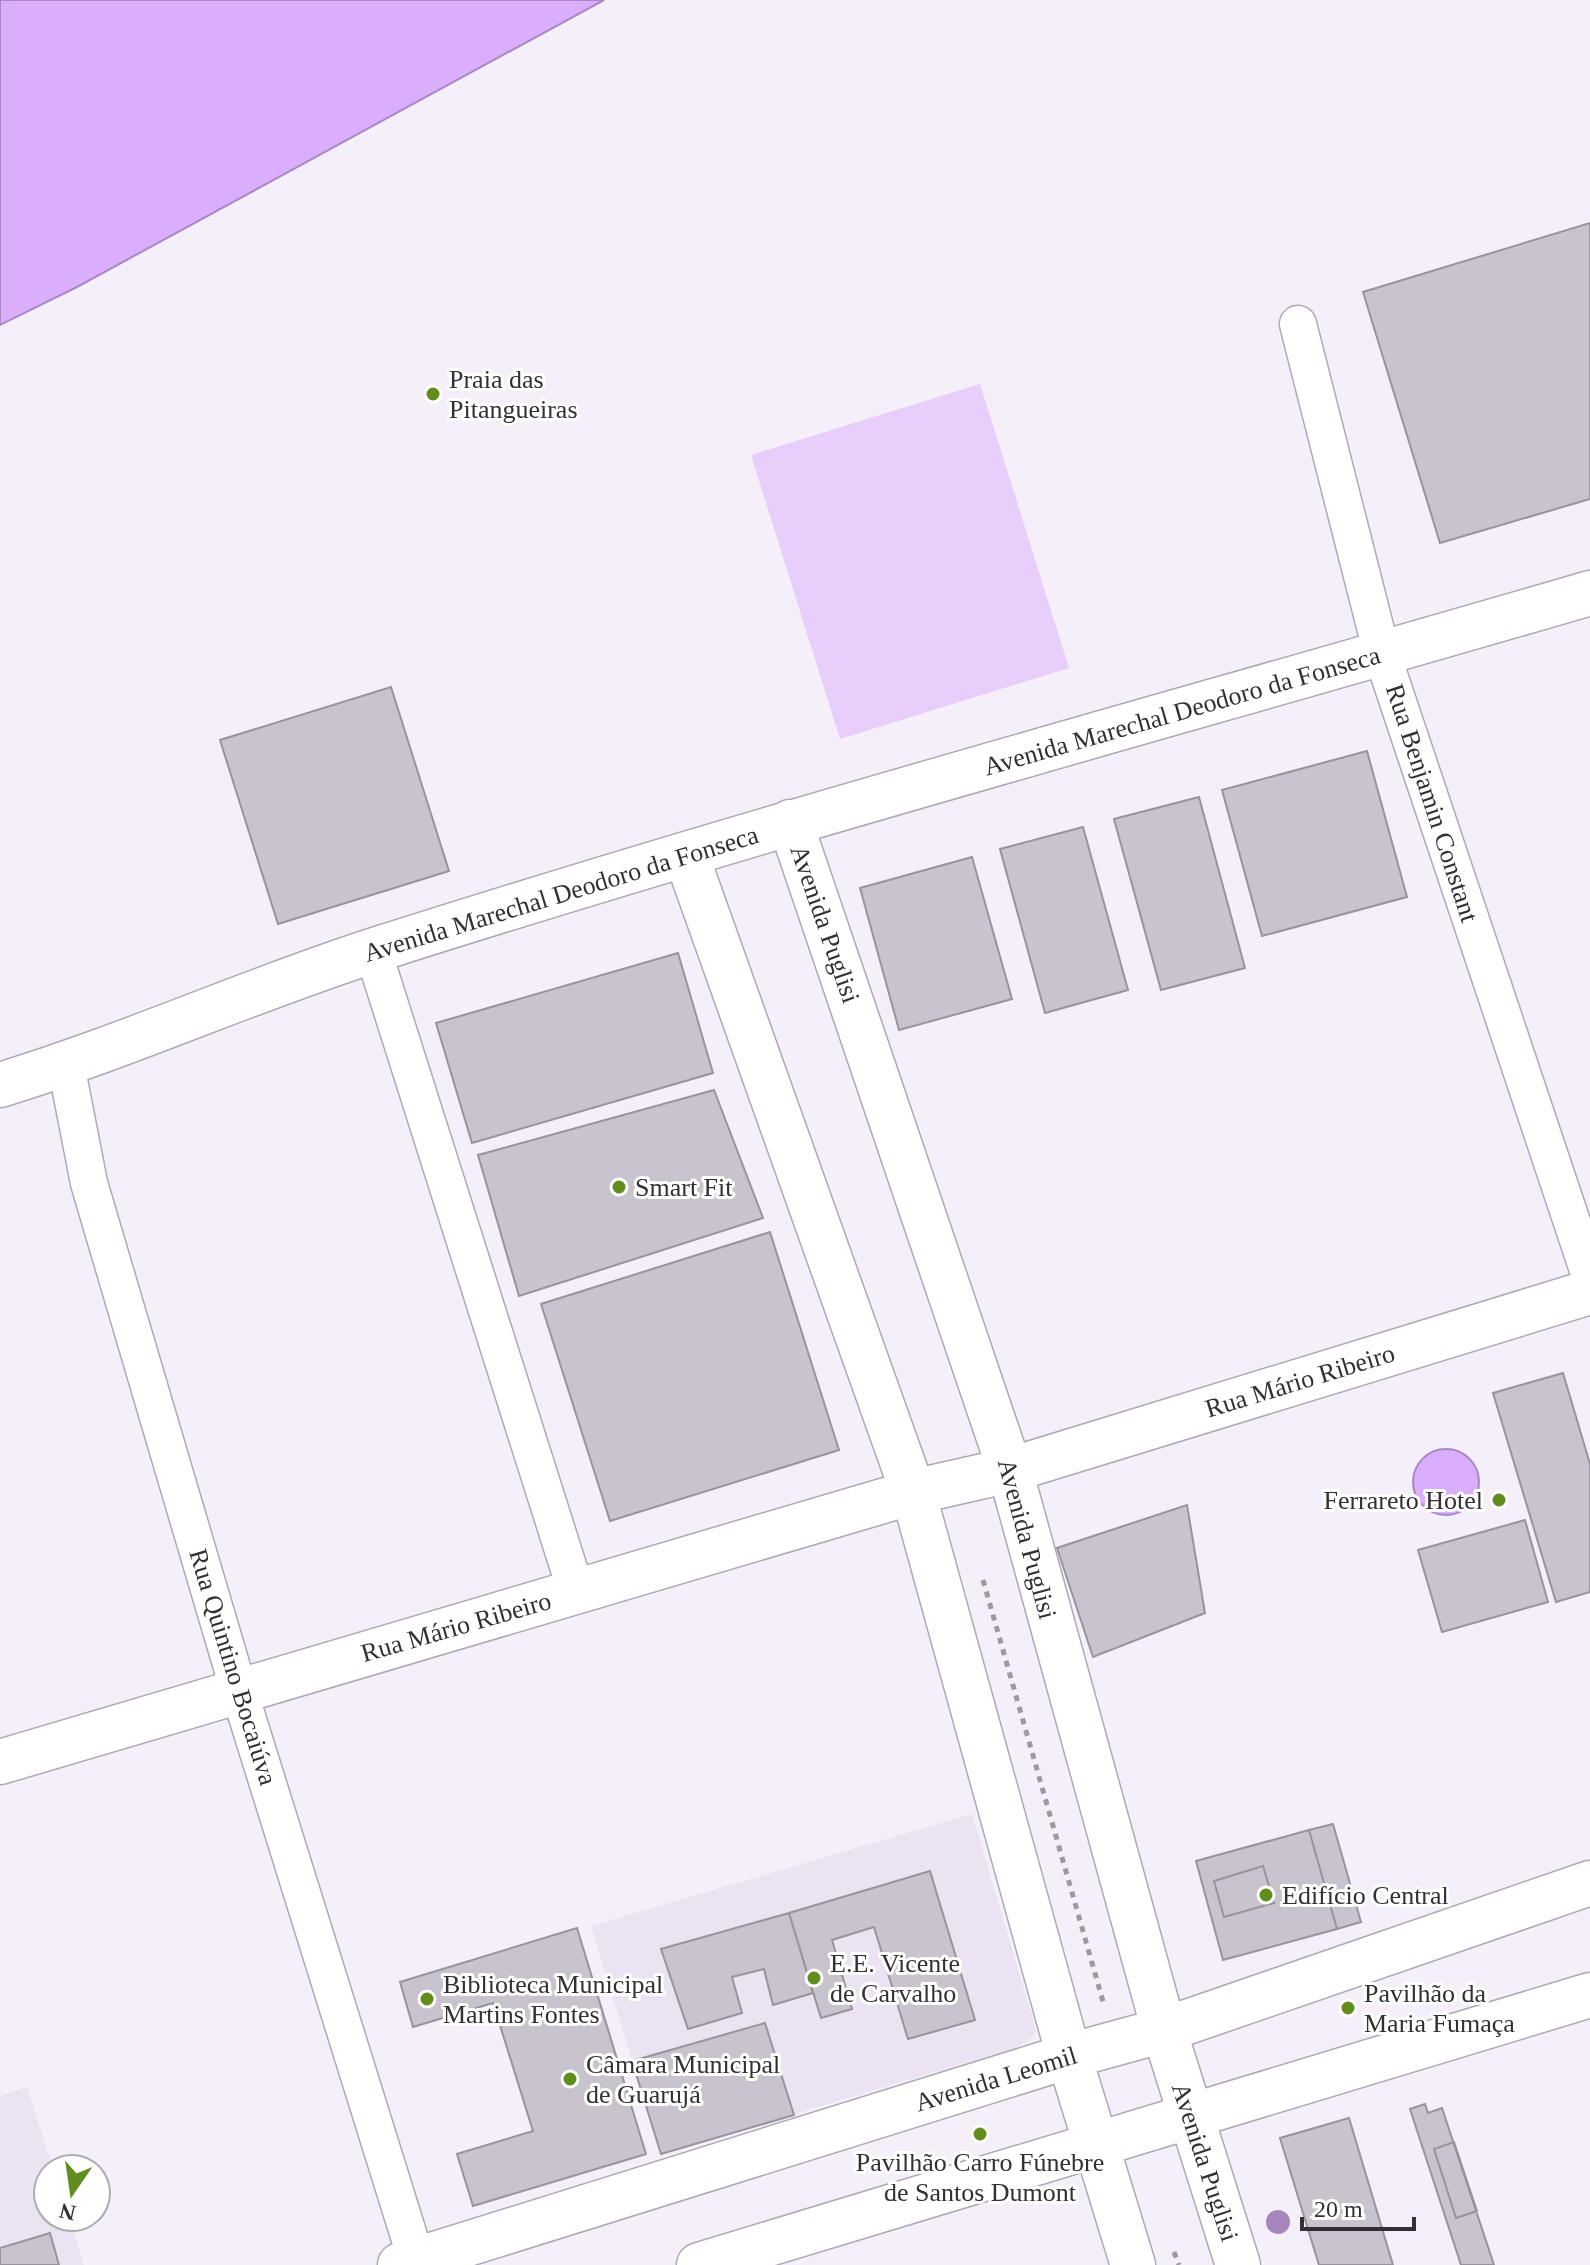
<svg xmlns="http://www.w3.org/2000/svg" width="1590" height="2265" font-family="'Times New Roman',serif">
	<style>
		.built { fill: #ebe2f2 }
		.green { fill: #e7cefb }
		.water { fill: #daadfd; stroke: #a888c1; stroke-width: 2 }
		.building { fill: #c8c3cc; stroke: #98939c; stroke-width: 2 }
		.lines { fill: none; stroke-linecap: round; stroke-linejoin: round }
		.street-casing { stroke: #aea9b2; stroke-width: 39 }
		.secondary-casing { stroke: #aea9b2; stroke-width: 47 }
		.path { stroke: #9d99a0; stroke-width: 5; stroke-dasharray: 6 6; stroke-linecap: butt }
		.street { stroke: #fff; stroke-width: 36 }
		.secondary { stroke: #fff; stroke-width: 44 }
		.tree { fill: #a585bb }
		.poi-dot { fill: #618c1e; stroke: #fff; stroke-width: 3 }
		.labels { text-anchor: middle; dominant-baseline: central; stroke-width: 6; stroke-linejoin: round; paint-order: stroke }
		.poi-label { font-size: 26px; fill: #323034; stroke: #fff; text-anchor: start }
		.street-label { font-size: 26px; fill: #323034; stroke: #fff }
	</style>
	<rect width="100%" height="100%" fill="#f4eff9"/>
	<path class="built" d="M972,1814l64,216 -5,8 -13,9 -357,107 -70,-228z
		M27,2087l26,82h-5v48h21l15,48h-84v-169z"/>
	<path class="green" d="M980,384l89,284 -229,71 -89,-284z"/>
	<path class="water" d="M0,0h604l-527,287 -77,38z
		M1413 1482a33 33 0 1 1 66 0a33 33 0 1 1-66 0Z"/>
	<path class="building" d="M1590,223v276l-150,44 -77,-251z
		M391,687l58,184 -171,53 -58,-184z
		M1367,751l40,146 -145,39 -40,-146z
		M1199,797l46,171 -84,22 -47,-171z
		M1083,827l45,163 -83,23 -45,-164z
		M972,857l40,142 -113,31 -39,-142z
		M678,953l35,120 -241,70 -36,-120z
		M714,1090l49,128 -244,78 -41,-141z
		M770,1232l69,218 -229,71 -69,-217z
		M1563,1373l27,91v128l-34,10 -63,-209z
		M1187,1505l18,108 -112,44 -36,-109z
		M1525,1520l23,82 -106,30 -24,-82z
		M1333,1824l28,98 -24,7 -28,-99z
		M1309,1830l28,99 -114,31 -27,-99z
		M1263,1866l11,37 -50,14 -10,-36z
		M930,1871l45,149 -67,19 -34,-112 -42,13 20,69 -31,9 -32,-105z
		M789,1913l24,80 -40,12 -9,-36 -32,8 10,36 -54,16 -27,-80z
		M577,1928l69,226 -173,52 -16,-52 76,-23 -40,-128 -80,24 -13,-45z
		M765,2023l29,92 -133,39 -29,-93z
		M1425,2104l3,9 14,-5 52,157h-33l-51,-156z
		M1349,2118l44,147h-74l-39,-127z
		M1454,2142l23,69 -21,7 -22,-69z
		M50,2233l9,32h-59v-17z"/>
	<g class="lines">
		<g class="street-casing">
			<path id="street" d="M1298,324l84,330 208,622
				M373,951l203,640
				M66,1065l23,118 150,508 179,574"/>
		</g>
		<g class="secondary-casing">
			<path id="secondary" d="M790,822l220,648 154,560 74,235
				M686,855l227,637 156,564 64,209
				M0,1085c128,-39 250,-95 378,-136 401,-128 808,-238 1212,-356
				M0,1762l913,-270 97,-22 580,-178
				M400,2265l669,-209 95,-26 426,-147
				M699,2265l891,-270"/>
		</g>
		<path class="path" d="M983,1580l121,425
			M1174,2252l5,13"/>
		<use href="#street" class="street"/>
		<use href="#secondary" class="secondary"/>
	</g>
	<circle class="tree" cx="1278" cy="2222" r="12"/>
	<g class="poi-dot">
		<circle cx="433" cy="394" r="8"/>
		<circle cx="619" cy="1187" r="8"/>
		<circle cx="1499" cy="1500" r="8"/>
		<circle cx="1266" cy="1895" r="8"/>
		<circle cx="814" cy="1978" r="8"/>
		<circle cx="427" cy="1999" r="8"/>
		<circle cx="1348" cy="2008" r="8"/>
		<circle cx="570" cy="2079" r="8"/>
		<circle cx="980" cy="2134" r="8"/>
	</g>
	<g class="labels">
		<g class="poi-label">
			<text x="449" y="379">Praia das<tspan x="449" dy="30">Pitangueiras</tspan></text>
			<text x="635" y="1187">Smart Fit</text>
			<text x="1483" y="1500" text-anchor="end">Ferrareto Hotel</text>
			<text x="1282" y="1895">Edifício Central</text>
			<text x="830" y="1963">E.E. Vicente<tspan x="830" dy="30">de Carvalho</tspan></text>
			<text x="443" y="1984">Biblioteca Municipal<tspan x="443" dy="30">Martins Fontes</tspan></text>
			<text x="1364" y="1993">Pavilhão da<tspan x="1364" dy="30">Maria Fumaça</tspan></text>
			<text x="586" y="2064">Câmara Municipal<tspan x="586" dy="30">de Guarujá</tspan></text>
			<text x="980" y="2162" text-anchor="middle">Pavilhão Carro Fúnebre<tspan x="980" dy="30">de Santos Dumont</tspan></text>
		</g>
		<g class="street-label">
			<text transform="translate(1182 711) rotate(-16)">Avenida Marechal Deodoro da Fonseca</text>
			<text transform="translate(1432 803) rotate(72)">Rua Benjamin Constant</text>
			<text transform="translate(561 894) rotate(-17)">Avenida Marechal Deodoro da Fonseca</text>
			<text transform="translate(825 924) rotate(71)">Avenida Puglisi</text>
			<text transform="translate(1300 1381) rotate(-17)">Rua Mário Ribeiro</text>
			<text transform="translate(1027 1539) rotate(75)">Avenida Puglisi</text>
			<text transform="translate(456 1627) rotate(-16)">Rua Mário Ribeiro</text>
			<text transform="translate(233 1667) rotate(73)">Rua Quintino Bocaiúva</text>
			<text transform="translate(996 2079) rotate(-17)">Avenida Leomil</text>
			<text transform="translate(1205 2162) rotate(72)">Avenida Puglisi</text>
		</g>
	</g>
	<g transform="translate(72 2193) rotate(193)"><circle r="38" fill="#ffffff" stroke="#adacae" stroke-width="2"/>
	<path d="M0-6L14 30L0 20L-14 30Z" fill="#618c1e"/>
	<text y="-12" font-size="22" font-weight="bold" text-anchor="middle" fill="#323034">N</text>
	</g>
	<path d="M1302 2217v12h112v-12" fill="none" stroke="#323034" stroke-width="4"/>
	<text x="1314" y="2217" font-size="24" fill="#323034" stroke="#ffffff" stroke-width="6" paint-order="stroke">20 m</text>
</svg>
